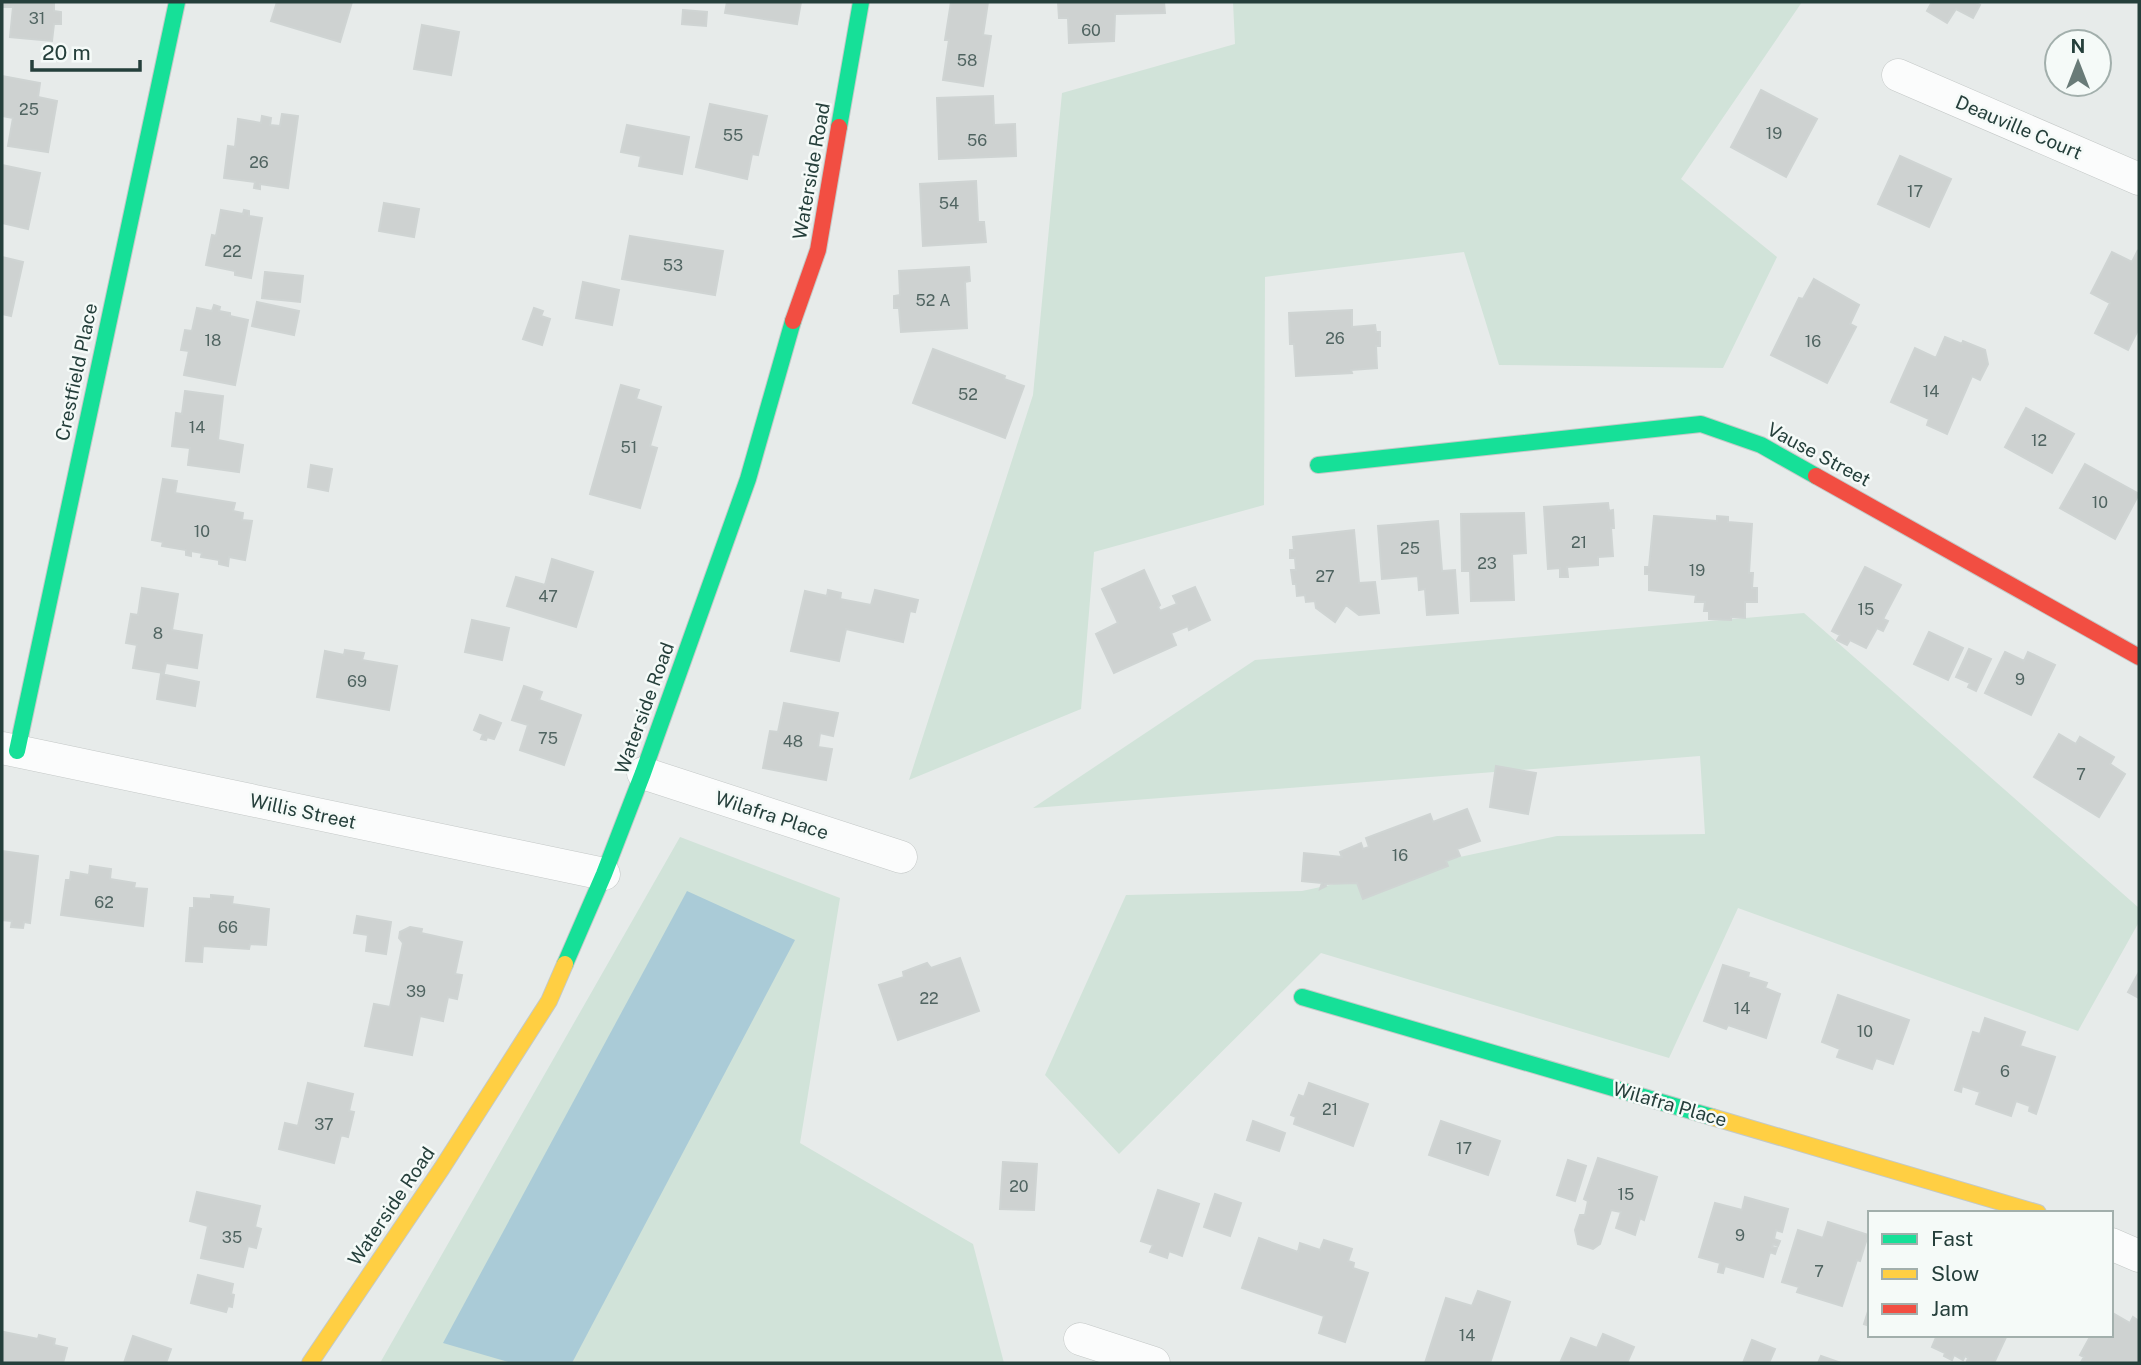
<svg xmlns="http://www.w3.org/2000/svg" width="2141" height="1365" font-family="'Public Sans',sans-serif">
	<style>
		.green { fill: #d1e3d9 }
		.water { fill: #aacbd7 }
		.building { fill: #ced2d1; stroke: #cfd4d3; stroke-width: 2 }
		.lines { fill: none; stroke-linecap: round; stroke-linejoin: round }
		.street-casing { stroke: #c4c8c7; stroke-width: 33 }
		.fast-casing { stroke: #c3c9c7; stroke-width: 18 }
		.slow-casing { stroke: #c3c9c7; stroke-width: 18 }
		.jam-casing { stroke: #c3c9c7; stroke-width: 18 }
		.street { stroke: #fbfcfc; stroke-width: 32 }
		.fast { stroke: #16e098; stroke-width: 16 }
		.slow { stroke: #ffcf43; stroke-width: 16 }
		.jam { stroke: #f24e42; stroke-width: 16 }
		.labels { text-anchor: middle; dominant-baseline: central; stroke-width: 5; stroke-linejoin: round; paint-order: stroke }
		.number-label { font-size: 16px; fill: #506461 }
		.street-label { font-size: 19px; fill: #253f3b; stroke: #f5faf8 }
	</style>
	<rect width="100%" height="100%" fill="#e7ebea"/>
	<path class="green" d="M1233,2h569l-121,177 96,78 -54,111 -224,-3 -35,-113 -199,25 -1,228 -170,47 -13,157 -172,71 124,-385 29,-302 173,-49z
		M1804,613l335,295v14l-61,109 -340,-123 -69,150 -348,-105 -202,201 -74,-79 81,-180 176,-4 255,-55 148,-2 -5,-78 -667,52 222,-148z
		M680,837l160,61 -40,245 173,101 31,119h-624z"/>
	<path class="water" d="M687,891l108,49 -223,423h-60l-69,-20z"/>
	<path class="building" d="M2,2h52v9l7,1v12h-7l-2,17 -42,-4 3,-30h-11z
		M277,2h75l-12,40 -69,-21z
		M727,2h74l-4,22 -72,-11z
		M951,2h37l-5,33 8,1 -8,50 -40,-6 6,-40h-4z
		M1058,2h106l1,11 -50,1 -1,27 -45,2 -1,-25h-9z
		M1932,2h42l6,3 -7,13 -17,-9 -9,14 -20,-12z
		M683,10l24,2 -1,14 -24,-2z
		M422,25l37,7 -8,43 -37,-6z
		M2,76l38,7 -2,14 19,4 -9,51 -40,-6 5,-28 -11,-2z
		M1761,90l56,29 -31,58 -55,-30z
		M993,96l1,29 21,-1 1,32 -77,3 -2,-61z
		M710,104l57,12 -9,39 -6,-1 -5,25 -51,-12z
		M282,114l16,2 -10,72 -28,-4v5l-6,-1 1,-6 -31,-4 4,-32 7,1 3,-28 23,4 1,-7 9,2 -1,7 10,1z
		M627,125l62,12 -7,37 -43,-8 2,-10 -20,-4z
		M1900,156l51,23 -22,48 -51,-23z
		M2,165l38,8 -12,56 -26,-6z
		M976,181l2,41h6l2,20 -63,4 -3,-62z
		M384,203l35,6 -5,28 -35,-6z
		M221,210l22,4 1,-4 5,1v5l13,2 -11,60 -16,-3v-4l-29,-6 6,-30 4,1z
		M630,236l93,15 -8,44 -93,-16z
		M2138,250l1,78 -11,22 -33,-17 15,-30 -19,-10 21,-41 20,10z
		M2,257l21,5 -12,54 -9,-2z
		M969,267l1,14 -5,1 2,46 -66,4 -2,-24h-5v-12l6,-1 -1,-24z
		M265,272l38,4 -3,26 -38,-4z
		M1814,279l45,26 -9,19 6,3 -29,56 -56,-28 28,-57 4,1z
		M583,282l36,8 -7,35 -36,-7z
		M257,302l42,9 -5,24 -42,-9z
		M214,305l6,2 -1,4 11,2v3l18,4 -13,65 -51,-10 5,-24 -8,-1 4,-20 7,1 5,-23 15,3z
		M534,308l9,3 -2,5 9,3 -8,26 -19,-6z
		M1352,310v17l23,-2 1,7h4v14h-4l1,22 -26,2 1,3 -56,3 -2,-32h-4l-1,-31z
		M1945,337l17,7 1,-3 22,9 3,14 -8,16 -8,-4 -25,58 -20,-9 2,-6 -38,-17 24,-54 21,10z
		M933,349l72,27 -1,3 20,7 -19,52 -92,-35z
		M621,385l18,5 -3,9 25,8 -11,39 7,2 -17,60 -50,-14z
		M185,391l38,5 -5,44 25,5 -4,27 -51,-7 2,-17 -18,-2 4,-33 6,1z
		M2026,408l48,26 -22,39 -47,-26z
		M2085,464l54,30 -24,45 -55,-31z
		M311,465l21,4 -4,22 -20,-4z
		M163,479l14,2 -2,12 60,10 -2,8 10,2 -1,7 10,1 -7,39 -16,-3 -1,9 -9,-2v-4l-18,-3 1,-4 -11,-2v5l-5,-1v-5l-24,-4 1,-4 -11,-2z
		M1608,503l1,8 4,-1 1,18h-3l2,28 -15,1v8l-31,2 1,10h-8v-9l-12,1 -4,-62z
		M1524,513l2,40 -14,1 2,46 -43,1 -1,-30h-8l-1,-57z
		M1654,516l63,5v-5l11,1v5l24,2 -3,49h4l-1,15h5v14h-12v16l-14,-1v3l-22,-1v-8h-5l1,-9h-10l1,-7 -47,-5v-16h-4v-7h4z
		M1438,521l4,50 13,-1 3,43 -31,2 -2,-26 -6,1 -1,-14 -36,3 -4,-53z
		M1354,530l5,53 16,-1 4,31 -20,2 -13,-10 -11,17 -19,-14 -1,-7 -9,1 -1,-7 -8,1 -1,-12h-3l-2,-14h5l-1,-12h-5v-8h4l-1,-13z
		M552,559l41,13 -17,55 -69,-21 9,-29 29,8z
		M1865,567l36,18 -18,34 5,2 -5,10 -6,-3 -11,20 -16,-8 -3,5 -10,-5 3,-5 -8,-4z
		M1144,570l16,35 -2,2 2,4 17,-7 -4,-8 22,-9 15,33 -21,10 -1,-4 -17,7 5,12 -62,28 -18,-39 22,-11 -16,-34z
		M142,588l36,6 -6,36 30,5 -5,33 -31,-5 -2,10 -31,-5 4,-23 -11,-2 5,-29 7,1z
		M828,590l13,3 -1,6 31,6 4,-15 43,10 -3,12 -5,-1 -7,31 -57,-13 -7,32 -48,-10 14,-60 22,5z
		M472,620l37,8 -7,32 -37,-8z
		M1929,632l34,16 -15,32 -34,-16z
		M1969,649l22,10 -15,32 -8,-4 2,-4 -14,-6z
		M345,650l19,3 -2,7 35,6 -8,44 -72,-13 8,-46 19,4z
		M2005,652l19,9 4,-9 27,13 -24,50 -46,-22z
		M161,674l38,8 -4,24 -38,-7z
		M524,686l18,6 -3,8 42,15 -17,50 -44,-15 8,-25 -16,-5z
		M784,703l54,10 -5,23 -13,-3 -2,14 14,2 -6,31 -63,-12 7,-37 8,1z
		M480,715l21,8 -7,16 -7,-2 -1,3 -5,-1 2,-5 -9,-4z
		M2059,734l17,10 4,-7 34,20 -4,7 15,10 -26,43 -65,-40z
		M1496,766l40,7 -8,41 -38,-7z
		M1467,809l13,32 -23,8 3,7 -14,5 2,5 -85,33 -6,-16 -32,1 1,2 -6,3 2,-6 -20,-2 2,-28 38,4 -2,-5 21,-9 2,6 6,-2 -3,-9 64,-24 3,8z
		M2,851l36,5 -8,67 -6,-1 -1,6 -12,-1 1,-6 -10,-1z
		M90,866l21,3 -1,10 25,4 -1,5 13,1 -4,37 -82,-11 5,-35h4l1,-8 18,3z
		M211,895l22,2 -1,7 37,5 -3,36 -16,-1 -1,5 -46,-3 -1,16 -16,-1 4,-53h4v-10l17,1z
		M357,916l34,6 -5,32 -20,-3 2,-16 -14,-2z
		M410,927l12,2 -1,4 41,9 -7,32 7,1 -5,24 -9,-2 -5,24 -23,-5 -8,39 -47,-9 9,-42 16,3 13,-64 -4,-5 1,-6z
		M960,958l19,53 -81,29 -19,-55 25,-8 -1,-5 24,-9 4,5z
		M1723,965l26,8 -1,4 19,6 -2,5 15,6 -14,44 -38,-13 -2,4 -22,-8z
		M2139,972v26l-11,-6z
		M1838,995l71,25 -16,44 -17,-6 -4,11 -35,-12 3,-8 -18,-7z
		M1985,1018l40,14 -5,14 35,11 -19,57 -7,-3 1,-5 -14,-5 -5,15 -35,-12 4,-12 -18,-6 -1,6 -6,-2 18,-58 7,2z
		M308,1083l45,11 -4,17 5,1 -6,25 -7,-2 -7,28 -55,-14 6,-26 13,3z
		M1309,1083l59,21 -15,42 -59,-22 2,-7 -5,-2 8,-20 5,2z
		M1253,1121l32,12 -6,18 -32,-11z
		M1441,1121l59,20 -12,34 -59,-20z
		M1598,1158l59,19 -13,43 -4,-2 -5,17 -19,-7 5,-16 -10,-2 -11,34 -7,5 -15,-5 -3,-14 5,-15h5l3,-14 -4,-2z
		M1568,1160l18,6 -11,35 -18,-6z
		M1003,1162l34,2 -3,46 -34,-1z
		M1158,1190l41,14 -17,52 -13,-5 -2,7 -17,-6 3,-7 -12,-4z
		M197,1192l63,14 -5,21 6,2 -5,19 -8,-2 -5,21 -42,-9 7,-32 -18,-5z
		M1215,1194l26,9 -11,33 -26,-9z
		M1745,1197l43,12 -6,23 -6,-2 -2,9 6,2 -2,5 -5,-2 -1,3 5,1 -2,6 -5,-2 -7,25 -38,-11 -2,7 -5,-1 2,-9 -21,-6 16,-54 27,7z
		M1828,1222l40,13 -8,26 -3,-1 -15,46 -45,-14 2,-5 -17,-5 16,-52 25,8z
		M1259,1238l39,14 2,-9 20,7 4,-10 28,9 -4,12 6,2 -1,5 15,5 -23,69 -26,-9 5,-17 -82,-28z
		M198,1275l35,9 -2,10 3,1 -2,12 -4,-1 -2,6 -35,-9z
		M1478,1291l32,11 -20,61h-65l21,-65 26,8z
		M1870,1305v21l-6,-2z
		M2111,1312l19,11 3,-6 6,4v42l-58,-1 3,-5 -4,-2 11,-20h20z
		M4,1332l34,7 1,-4 16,4 -1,6 13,3 -4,15h-61z
		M1603,1334l31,13 -7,16h-67l11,-25 26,10z
		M1937,1335h70l-13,28h-21l-6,-2 1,-3 -3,-2 -2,4 -9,-5 -2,5 -8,-4 1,-3 -13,-6z
		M133,1336l38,13 -5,14h-42z
		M1752,1340l23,9 -6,14h-26z
		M1821,1356l20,7h-23z"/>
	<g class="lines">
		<g class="street-casing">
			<path id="street" d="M1898,75l241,104
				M2,748l602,126
				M643,773l258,84
				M2111,1244l28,12
				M1080,1339l74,24"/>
		</g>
		<g class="fast-casing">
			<path id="fast" d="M839,127l22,-125
				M1318,465l383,-41 60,21 55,31
				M17,751l160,-749
				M565,964l39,-90 39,-101 105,-294 45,-158
				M1302,997l410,120"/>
		</g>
		<g class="slow-casing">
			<path id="slow" d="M1712,1117l326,96
				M310,1363l132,-195 107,-167 16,-37"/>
		</g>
		<g class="jam-casing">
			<path id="jam" d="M793,321l25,-71 21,-123
				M1816,476l323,181"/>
		</g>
		<use href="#street" class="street"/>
		<use href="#fast" class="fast"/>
		<use href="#slow" class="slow"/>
		<use href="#jam" class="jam"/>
	</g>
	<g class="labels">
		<g class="number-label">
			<text x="37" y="18">31</text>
			<text x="1091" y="30">60</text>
			<text x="967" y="60">58</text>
			<text x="29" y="109">25</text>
			<text x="1774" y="133">19</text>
			<text x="733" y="135">55</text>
			<text x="977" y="140">56</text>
			<text x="259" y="162">26</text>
			<text x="1915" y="191">17</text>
			<text x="949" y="203">54</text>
			<text x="232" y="251">22</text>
			<text x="673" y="265">53</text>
			<text x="933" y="300">52 A</text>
			<text x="1335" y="338">26</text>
			<text x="213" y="340">18</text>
			<text x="1813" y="341">16</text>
			<text x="1931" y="391">14</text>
			<text x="968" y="394">52</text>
			<text x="197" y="427">14</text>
			<text x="2039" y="440">12</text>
			<text x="629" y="447">51</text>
			<text x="2100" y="502">10</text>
			<text x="202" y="531">10</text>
			<text x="1579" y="542">21</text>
			<text x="1410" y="548">25</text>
			<text x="1487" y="563">23</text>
			<text x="1697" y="570">19</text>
			<text x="1325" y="576">27</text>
			<text x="548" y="596">47</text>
			<text x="1866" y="609">15</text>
			<text x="158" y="633">8</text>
			<text x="2020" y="679">9</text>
			<text x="357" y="681">69</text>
			<text x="548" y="738">75</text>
			<text x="793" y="741">48</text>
			<text x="2081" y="774">7</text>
			<text x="1400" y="855">16</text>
			<text x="104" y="902">62</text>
			<text x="228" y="927">66</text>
			<text x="416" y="991">39</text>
			<text x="929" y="998">22</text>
			<text x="1742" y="1008">14</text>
			<text x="1865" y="1031">10</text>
			<text x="2005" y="1071">6</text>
			<text x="1330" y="1109">21</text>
			<text x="324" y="1124">37</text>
			<text x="1464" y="1148">17</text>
			<text x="1019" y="1186">20</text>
			<text x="1626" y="1194">15</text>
			<text x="1740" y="1235">9</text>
			<text x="232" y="1237">35</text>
			<text x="1819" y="1271">7</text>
			<text x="1467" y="1335">14</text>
		</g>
		<g class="street-label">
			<text transform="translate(2019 127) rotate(23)">Deauville Court</text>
			<text transform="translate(811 171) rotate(-80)">Waterside Road</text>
			<text transform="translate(76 372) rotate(-78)">Crestfield Place</text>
			<text transform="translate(1819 454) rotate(28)">Vause Street</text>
			<text transform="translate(644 708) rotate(-70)">Waterside Road</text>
			<text transform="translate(303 811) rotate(12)">Willis Street</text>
			<text transform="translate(772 815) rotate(18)">Wilafra Place</text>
			<text transform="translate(1670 1104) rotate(16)">Wilafra Place</text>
			<text transform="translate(391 1206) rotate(-56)">Waterside Road</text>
		</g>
	</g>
	<rect width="2141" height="1365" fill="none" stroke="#253f3b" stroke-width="7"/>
	<rect x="1868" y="1211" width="245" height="126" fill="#f5faf8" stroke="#a2afac" stroke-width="2"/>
	<rect x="1882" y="1234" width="35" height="10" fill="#16e098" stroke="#a2afac" stroke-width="2"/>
	<text x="1931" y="1246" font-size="21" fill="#253f3b">Fast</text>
	<rect x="1882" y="1269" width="35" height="10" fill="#ffcf43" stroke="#a2afac" stroke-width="2"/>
	<text x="1931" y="1281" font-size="21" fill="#253f3b">Slow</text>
	<rect x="1882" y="1304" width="35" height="10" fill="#f24e42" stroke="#a2afac" stroke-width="2"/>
	<text x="1931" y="1316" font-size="21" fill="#253f3b">Jam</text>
	<g transform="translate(2078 63)"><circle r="33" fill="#f5faf8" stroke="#a2afac" stroke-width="2"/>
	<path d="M0-5L12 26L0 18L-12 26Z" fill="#697b78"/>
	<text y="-10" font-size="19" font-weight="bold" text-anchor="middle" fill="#253f3b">N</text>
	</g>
	<path d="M32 60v10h108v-10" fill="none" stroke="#253f3b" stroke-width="3.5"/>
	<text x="42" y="60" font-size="21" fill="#253f3b" stroke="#f5faf8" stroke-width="5" paint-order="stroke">20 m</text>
</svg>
